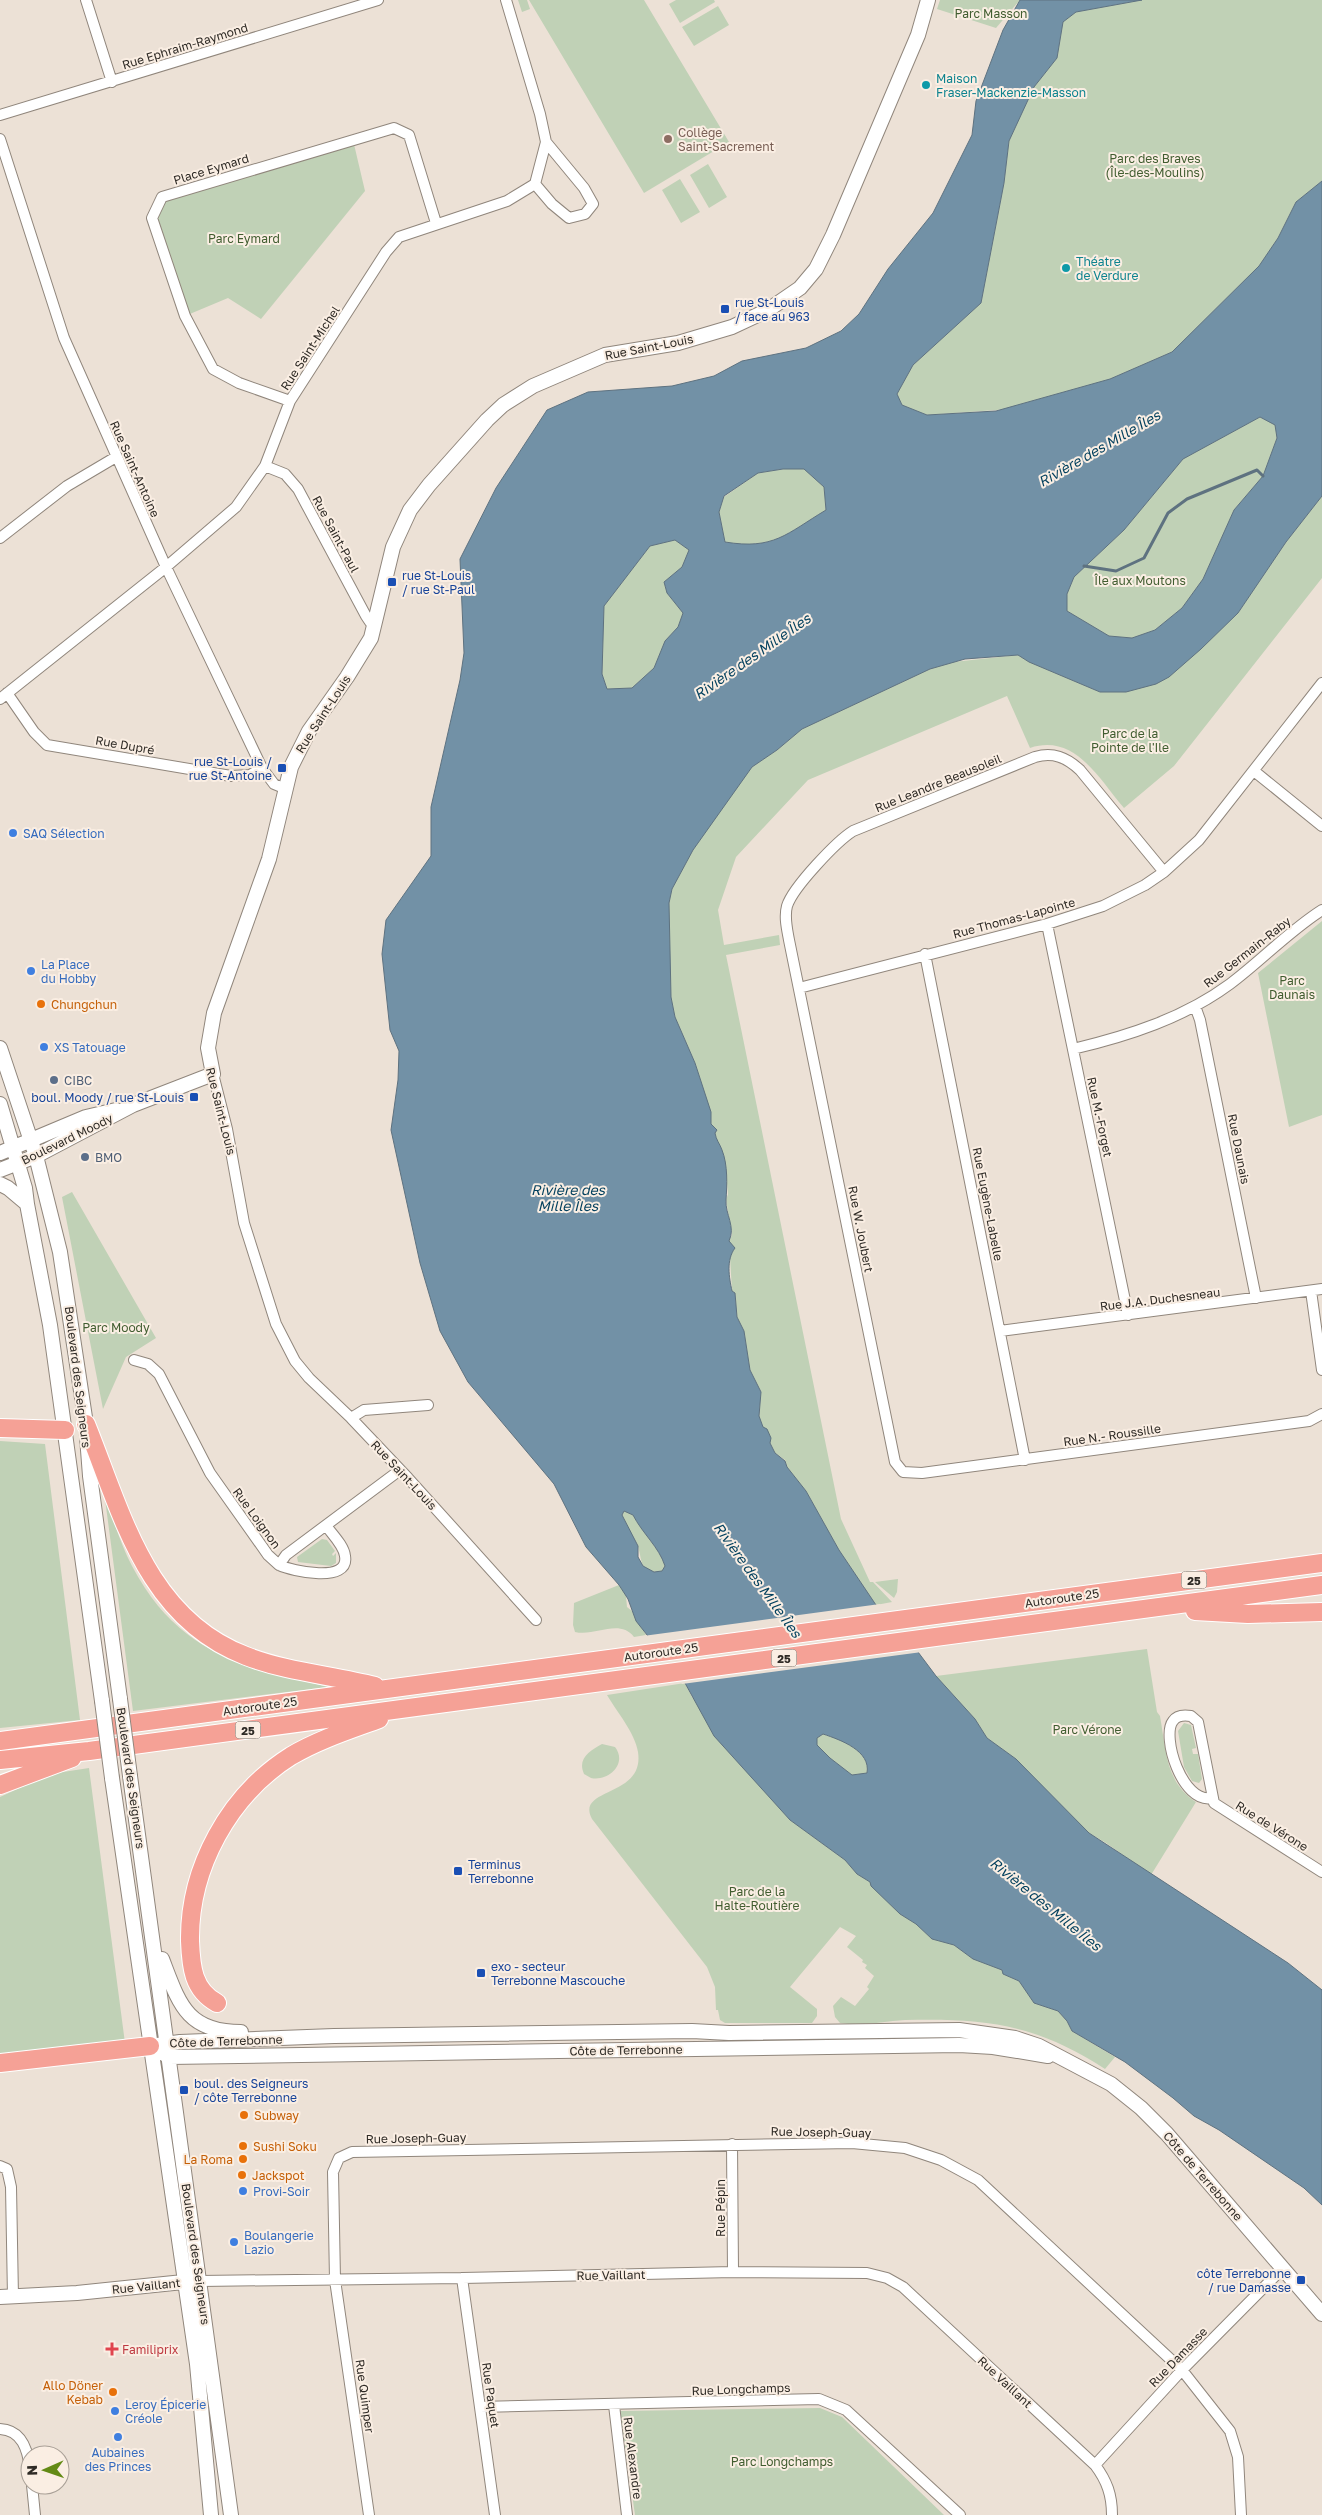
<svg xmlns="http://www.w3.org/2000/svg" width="1322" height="2515" font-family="'Golos Text',sans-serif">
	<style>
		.green { fill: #c0d1b6 }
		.water { fill: #7291a6; stroke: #5e7280; fill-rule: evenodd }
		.pier { fill: #ece1d6 }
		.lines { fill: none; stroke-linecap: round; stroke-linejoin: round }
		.stream { stroke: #5e7280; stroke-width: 3 }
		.street-casing { stroke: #90867c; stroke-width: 12 }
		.secondary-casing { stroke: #90867c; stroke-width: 16 }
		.highway-casing { stroke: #fff; stroke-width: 20 }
		.street { stroke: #fff; stroke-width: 10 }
		.secondary { stroke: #fff; stroke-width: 14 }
		.highway { stroke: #f5a196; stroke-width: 18 }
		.secondary-bridge-casing { stroke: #90867c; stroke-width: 16; stroke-linecap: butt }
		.secondary-bridge { stroke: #fff; stroke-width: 14 }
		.culture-dot { fill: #0f9aa8; stroke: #faeee3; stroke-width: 2 }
		.education-dot { fill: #8d6e63; stroke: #faeee3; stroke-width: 2 }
		.transit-dot { fill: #1a4fb4; stroke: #faeee3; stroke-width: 2 }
		.shop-dot { fill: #3f7fe0; stroke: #faeee3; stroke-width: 2 }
		.food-dot { fill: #e8710a; stroke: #faeee3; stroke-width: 2 }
		.service-dot { fill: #5c6f8a; stroke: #faeee3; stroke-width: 2 }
		.health-dot { fill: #e0444e; stroke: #faeee3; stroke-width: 2 }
		.labels { text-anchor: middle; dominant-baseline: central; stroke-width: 4; stroke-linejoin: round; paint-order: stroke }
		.shield { fill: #faeee3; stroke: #6c665f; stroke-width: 1 }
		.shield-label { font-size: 11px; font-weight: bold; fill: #2f2b26 }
		.park-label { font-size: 12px; fill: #415d30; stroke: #faeee3 }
		.street-label { font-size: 12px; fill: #2f2b26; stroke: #faeee3 }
		.culture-label { font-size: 12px; fill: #0d838f; stroke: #faeee3; text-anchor: start }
		.education-label { font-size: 12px; fill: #785e54; stroke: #faeee3; text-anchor: start }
		.transit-label { font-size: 12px; fill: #164399; stroke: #faeee3; text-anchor: start }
		.shop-label { font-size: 12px; fill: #366cbe; stroke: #faeee3; text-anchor: start }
		.food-label { font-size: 12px; fill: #c56008; stroke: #faeee3; text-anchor: start }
		.service-label { font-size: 12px; fill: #4e5e75; stroke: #faeee3; text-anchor: start }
		.health-label { font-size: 12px; fill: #be3a42; stroke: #faeee3; text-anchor: start }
		.water-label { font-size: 14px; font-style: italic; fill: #013f5d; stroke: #faeee3 }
	</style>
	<rect width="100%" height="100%" fill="#ece1d6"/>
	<path class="green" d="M518,0h9l3,9 -8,3z
		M529,0h115l85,142 -85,51z
		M676,0h38l1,2 -35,21 -11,-19z
		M940,0h80l-24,28 -59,-19z
		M1142,0h180v181l-26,21 -18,36 -19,28 -87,86 -62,27 -100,30 -83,6 -25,-10 -5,-11 16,-29 68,-62 23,-120 5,-42 25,-54 23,-29 6,-36 13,-10z
		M718,6l11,19 -35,21 -12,-19z
		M353,140l12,51 -104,128 -33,-21 -43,18 -33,-98 10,-21z
		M708,164l19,33 -18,11 -19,-33z
		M680,179l20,33 -19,11 -19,-33z
		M1260,417l16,8 1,13 -14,38 -29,34 -31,69 -21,29 -27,22 -23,8 -23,-2 -42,-25v-17l7,-17 50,-47 59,-71z
		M783,469h22l19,18 2,23c-40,24 -52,40 -101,32l-6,-30 5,-15 34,-24z
		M1322,496v82l-148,188 -50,42c-25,-29 -49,-75 -94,-60l-23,-52 -199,84 -72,77 -18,53 6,35 55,-10 1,10 -54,10 115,564 29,63h3l19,20 -16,3 -37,-55 -33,-59 -19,-24 -2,-7 -10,-7 -5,-10 -11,-24 2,-27 -11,-22 -6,-39 -7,-14 -2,-24 -3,-2 -3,-50 3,-6 -6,-35 2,-6 -2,-21 -4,-23 -5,-7 -6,-19 -1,-12 -15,-49 -20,-46 -4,-20 -3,-61 1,-33 3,-14 21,-39 33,-49 26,-34 25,-17 25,-21 128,-60 23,-7 65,-7 11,7 71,30h26l112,-79 48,-71z
		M675,540l14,10 -7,17 -18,15 3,11 16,20 -5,14 -13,14 -11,27 -22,20 -25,1 -5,-15 2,-68 46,-60z
		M1322,921v194l-33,12 -31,-154z
		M72,1192l84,146 -30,19 -23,52 -41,-212z
		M0,1441l45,3 35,276 -80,8z
		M105,1499c9,22 16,46 27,67 46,87 108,100 196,121l-195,24z
		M624,1511l9,4c9,18 26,32 32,51l-3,5c-25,4 -19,-14 -25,-27 -5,-10 -11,-19 -15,-29z
		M322,1539l5,1 8,11 -3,3 1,2 3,-3v10l-5,3 -33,-4 -1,-5z
		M898,1579l-1,13 -3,6 -19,-16z
		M619,1585l7,11 1,11 5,4 14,24 -12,2c-15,-19 -39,0 -59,-5l-2,-7 1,-22z
		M1147,1649l10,63 3,4c6,33 5,66 36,86l-45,73 -45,-32 -17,-10 -20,-17 -53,-57 -29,-21 -12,-19 -39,-43z
		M685,1683l7,14 98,123 55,40 12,14 13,8 30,32 16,10 16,15 22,6 19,14 29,11 1,4 16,7 15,22 24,8 9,10 5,10 43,26 -10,12c-69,-45 -120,-51 -200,-49 -21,1 -44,7 -65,3l-5,-6 -2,-11 8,-9 14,9 14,-17 -2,-2 7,-11 -9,-8 2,-3 -5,-3 1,-2 -16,-13 9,-11 -16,-9 -50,60 27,22v7l-5,7h-87l-5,-3 -2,-10h-2l-1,-23 -8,-20 -115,-148c-17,-32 53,-21 46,-67 -3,-19 -21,-40 -31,-57z
		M1184,1723l7,2 5,23 -4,1 1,5h5l4,25 -3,4 -7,-2 -8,-14 -6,-36z
		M823,1734c18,6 48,17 44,39l-15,2 -22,-17 -13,-13v-7z
		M602,1744l13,3c13,17 -7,35 -24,31l-7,-4c-7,-16 6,-23 18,-30z
		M89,1768l36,275 -125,12v-258l50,-23z
		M820,2408l22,9 102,98h-309l-15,-104z"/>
	<path class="water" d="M1020,0h122l-66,12 -13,10 -6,36 -23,29 -25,54 -5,42 -23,120 -68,62 -16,29 5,11 25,10 69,-4 114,-32 62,-27 87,-86 19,-28 18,-36 26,-21v315l-36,46 -48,71 -37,36 -32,28 -13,7 -30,8h-26l-71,-30 -11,-7 -53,4 -35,10 -128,60 -25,21 -25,17 -59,83 -21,39 -3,14 2,94 4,20 20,46 16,49v12l6,6 -2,3c1,7 5,11 7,17 6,15 5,35 4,50 -1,14 10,27 3,41l6,7c-9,12 -6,29 -3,43l3,2 2,24 7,14 6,39 11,22 -2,24 4,11 4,2 4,9 -1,5 5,10 10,8 2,6 19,24 33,59 37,55 18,15 42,56 39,43 12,19 29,21 73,74 199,130 34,27v215l-18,-17 -85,-58 -25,-14 -21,-18 -48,-36 -53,-31 -5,-10 -9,-10 -24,-8 -15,-22 -16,-7 -1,-4 -29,-11 -19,-14 -22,-6 -16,-15 -16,-10 -29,-28 -1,-4 -13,-8 -12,-14 -55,-40 -76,-84 -29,-53 -49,-62 -8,-22 -9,-14 -33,-38 -32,-63 -86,-102 -28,-51 -20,-68 -29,-133 7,-50 1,-29 -9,-21 -8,-76 4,-34 45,-64v-49l29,-127 4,-27 -4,-94 36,-71 51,-78 41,-18 84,-6 42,-10 28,-15 64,-13 35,-17 18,-17 29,-45 45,-56 39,-78 4,-34 27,-71zM1260,417l15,8 2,13 -14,38 -29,34 -31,69 -21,29 -27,22 -23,8 -23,-2 -42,-25v-17l7,-17 50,-47 59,-71zM783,469h21l20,18 2,23c-40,24 -52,40 -101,32l-6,-30 5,-16 34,-23zM675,540l14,10 -7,17 -18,15 3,11 16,20 -5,14 -13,14 -11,27 -22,20 -25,1 -5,-15 2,-68 46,-60zM624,1511l9,4c9,18 26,32 32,51l-3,5 -8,1 -11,-6 -5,-9v-11l-16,-31zM823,1734c18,6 48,17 44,39l-15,2 -22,-17 -13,-13v-7z"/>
	<path class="pier" d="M880,1604l15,15 27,33 -240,32 -39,-48z"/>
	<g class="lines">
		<path class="stream" d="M1084,566l32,5 28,-13 24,-45 19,-14 70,-29 6,6"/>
		<g class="street-casing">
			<path id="street" d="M86,0l26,82
				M0,115l378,-115
				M0,139l64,199 102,229 96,201 12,16 12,5
				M535,184l17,20 17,14 16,-4 8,-10 -9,-16 -38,-46
				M290,401l-51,-18 -26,-14 -28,-53 -33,-98 10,-21 232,-69 15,7 27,88
				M265,466l20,8 13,15 68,127 4,6 6,1
				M0,538l67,-52 49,-29
				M7,693l27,39 13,13 184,31 19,-1 12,-7
				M0,699l166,-132 70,-60 29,-41 25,-65 96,-149 13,-15 108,-36 28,-17 11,-42 -6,-28 -34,-114
				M1254,771l68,55
				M1164,872l-84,-102c-14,-13 -27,-18 -45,-13l-182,74c-16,10 -60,56 -66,75 -3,11 0,23 2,34l106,522 8,10 19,1 387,-52 13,-7
				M1047,924l81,391
				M925,954l100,506
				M799,988l248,-64 56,-18 42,-21 19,-13 35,-32 123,-157
				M1195,1006l5,14 56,278
				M1073,1049c55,-13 111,-31 157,-65 32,-24 59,-53 92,-74
				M213,1074l14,55 17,94 32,101 19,37 14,17 42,40 57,60 128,142
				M1311,1291l11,79
				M1000,1331l322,-42
				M134,1360l14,4 11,10 51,99 58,82 11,10 7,-10 114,-85
				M351,1418l13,-8 64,-5
				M279,1565c13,6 71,19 66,-9 -1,-10 -12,-21 -18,-29
				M1212,1798c-30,6 -51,-62 -39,-77 4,-6 12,-6 18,-5l7,6 16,81 108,69
				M732,2144l1,128
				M0,2166l7,3 4,18 2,110
				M462,2278l33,237
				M200,2281l262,-3 271,-6 134,1 20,5 16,9 192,178c12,16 17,30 17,50
				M614,2405l13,110
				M480,2407l339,-8 27,11 114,105
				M0,2429c22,1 28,21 30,40
				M1095,2465l87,-95 100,-101
				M32,2485l3,30
				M369,2515l-34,-235 -2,-108 6,-14 13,-6 500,-9 53,5 36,12 37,20 204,190 48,61 8,26 3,58"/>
		</g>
		<g class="secondary-casing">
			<path id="secondary" d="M0,1048l36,108 24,96 26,172 4,52 30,223
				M0,1104l25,84 2,16 23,121 52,376
				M0,1153l86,-36 30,-7
				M0,1170l36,-14 97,-51 80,-31 -5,-26 6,-35 55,-154 22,-92 18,-36 38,-54 24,-39 22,-91 17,-37 19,-25 58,-65 16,-15 30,-19 72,-31 73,-12 54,-16 36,-17 32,-22 16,-19 17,-34 85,-200 10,-35
				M0,1184l8,4 19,16
				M130,1776l101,739
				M112,1778l85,586 14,151
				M162,1959c17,44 24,73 79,73
				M150,2046l30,-4 154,-6 358,-5 37,2 230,-3 56,8 24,8 72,38 30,24 26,26 155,180
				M150,2046l19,11 790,-12 34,2 55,9
				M0,2297l77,-4 116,-12"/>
		</g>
		<g class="highway-casing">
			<path id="highway" d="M86,1424c36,89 60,194 160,232 41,16 86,19 129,30
				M0,1428l65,2
				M1195,1611l53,3 74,-2
				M0,1741l1322,-178
				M0,1760l89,-9 1233,-166
				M0,1785l72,-27
				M217,2003c-24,-13 -26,-36 -27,-62 -1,-73 39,-146 101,-185 27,-16 58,-26 88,-37
				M0,2063l150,-17"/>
		</g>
		<use href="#street" class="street"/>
		<use href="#secondary" class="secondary"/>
		<use href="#highway" class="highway"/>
		<g class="secondary-bridge-casing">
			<path id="secondary-bridge" d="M120,1699l10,77
				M102,1701l10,77"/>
		</g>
		<use href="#secondary-bridge" class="secondary-bridge"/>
	</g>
	<g class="culture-dot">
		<circle cx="926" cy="85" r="5"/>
		<circle cx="1066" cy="268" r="5"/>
	</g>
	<circle class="education-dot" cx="668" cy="139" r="5"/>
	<g class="transit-dot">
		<rect x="720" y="304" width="10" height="10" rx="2.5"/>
		<rect x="387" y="577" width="10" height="10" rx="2.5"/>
		<rect x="277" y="763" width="10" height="10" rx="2.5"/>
		<rect x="189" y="1092" width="10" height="10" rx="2.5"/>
		<rect x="453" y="1866" width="10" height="10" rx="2.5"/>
		<rect x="476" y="1968" width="10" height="10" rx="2.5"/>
		<rect x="179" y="2085" width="10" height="10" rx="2.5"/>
		<rect x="1296" y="2275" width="10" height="10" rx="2.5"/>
	</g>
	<g class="shop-dot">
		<circle cx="13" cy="833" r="5"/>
		<circle cx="31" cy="971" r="5"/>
		<circle cx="44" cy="1047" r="5"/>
		<circle cx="243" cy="2191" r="5"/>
		<circle cx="234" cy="2242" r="5"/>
		<circle cx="115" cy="2411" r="5"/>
		<circle cx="118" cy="2437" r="5"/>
	</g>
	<g class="food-dot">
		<circle cx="41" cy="1004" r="5"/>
		<circle cx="244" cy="2115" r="5"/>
		<circle cx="243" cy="2146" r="5"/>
		<circle cx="243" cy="2159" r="5"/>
		<circle cx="242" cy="2175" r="5"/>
		<circle cx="113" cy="2392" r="5"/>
	</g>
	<g class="service-dot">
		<circle cx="54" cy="1080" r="5"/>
		<circle cx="85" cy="1157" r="5"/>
	</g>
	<path class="health-dot" d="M109.5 2341.5h5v5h5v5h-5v5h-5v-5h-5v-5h5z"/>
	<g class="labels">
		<g class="shield">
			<rect x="1181.5" y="1571.5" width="25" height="17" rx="4"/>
			<rect x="771.5" y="1649.5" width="25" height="17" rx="4"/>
			<rect x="235.5" y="1721.5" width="25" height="17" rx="4"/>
		</g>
		<g class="shield-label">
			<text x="1194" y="1580">25</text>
			<text x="784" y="1658">25</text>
			<text x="248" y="1730">25</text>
		</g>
		<g class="park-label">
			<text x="991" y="13">Parc Masson</text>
			<text x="1155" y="158">Parc des Braves<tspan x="1155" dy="14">(Île-des-Moulins)</tspan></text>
			<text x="244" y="238">Parc Eymard</text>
			<text x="1140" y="580">Île aux Moutons</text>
			<text x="1130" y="733">Parc de la<tspan x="1130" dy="14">Pointe de l'Ile</tspan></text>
			<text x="1292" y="980">Parc<tspan x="1292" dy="14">Daunais</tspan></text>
			<text x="116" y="1327">Parc Moody</text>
			<text x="1087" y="1729">Parc Vérone</text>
			<text x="757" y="1891">Parc de la<tspan x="757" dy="14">Halte-Routière</tspan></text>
			<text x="782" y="2461">Parc Longchamps</text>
		</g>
		<g class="street-label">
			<text transform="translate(185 46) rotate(-17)">Rue Ephraim-Raymond</text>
			<text transform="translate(211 169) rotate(-17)">Place Eymard</text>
			<text transform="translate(649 347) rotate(-11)">Rue Saint-Louis</text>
			<text transform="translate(310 348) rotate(-57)">Rue Saint-Michel</text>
			<text transform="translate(135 469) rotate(66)">Rue Saint-Antoine</text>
			<text transform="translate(336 534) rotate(62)">Rue Saint-Paul</text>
			<text transform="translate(323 714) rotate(-57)">Rue Saint-Louis</text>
			<text transform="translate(125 745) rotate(10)">Rue Dupré</text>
			<text transform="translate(938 783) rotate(-22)">Rue Leandre Beausoleil</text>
			<text transform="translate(1014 918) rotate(-15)">Rue Thomas-Lapointe</text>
			<text transform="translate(1247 952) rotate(-38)">Rue Germain-Raby</text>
			<text transform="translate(221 1111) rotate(76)">Rue Saint-Louis</text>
			<text transform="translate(1100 1117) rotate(78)">Rue M.-Forget</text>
			<text transform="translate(67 1139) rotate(-26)">Boulevard Moody</text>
			<text transform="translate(1239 1149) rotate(79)">Rue Daunais</text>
			<text transform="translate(988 1204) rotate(79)">Rue Eugène-Labelle</text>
			<text transform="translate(861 1229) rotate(79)">Rue W. Joubert</text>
			<text transform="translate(1160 1299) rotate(-7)">Rue J.A. Duchesneau</text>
			<text transform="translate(78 1377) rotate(83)">Boulevard des Seigneurs</text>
			<text transform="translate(1112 1435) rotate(-8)">Rue N.- Roussille</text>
			<text transform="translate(404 1475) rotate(47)">Rue Saint-Louis</text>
			<text transform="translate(257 1518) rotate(54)">Rue Loignon</text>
			<text transform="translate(1062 1598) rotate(-8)">Autoroute 25</text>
			<text transform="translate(661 1652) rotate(-8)">Autoroute 25</text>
			<text transform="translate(260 1706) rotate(-8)">Autoroute 25</text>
			<text transform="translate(131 1778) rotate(82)">Boulevard des Seigneurs</text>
			<text transform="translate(1272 1826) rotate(32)">Rue de Vérone</text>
			<text transform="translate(226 2041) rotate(-2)">Côte de Terrebonne</text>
			<text transform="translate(626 2050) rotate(-1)">Côte de Terrebonne</text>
			<text transform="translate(821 2132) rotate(1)">Rue Joseph-Guay</text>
			<text transform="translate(416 2138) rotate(-1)">Rue Joseph-Guay</text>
			<text transform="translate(1203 2176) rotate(49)">Côte de Terrebonne</text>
			<text transform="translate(720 2208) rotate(-90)">Rue Pépin</text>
			<text transform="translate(196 2254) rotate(82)">Boulevard des Seigneurs</text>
			<text transform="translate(611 2275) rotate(-1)">Rue Vaillant</text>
			<text transform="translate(146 2286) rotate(-6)">Rue Vaillant</text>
			<text transform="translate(1178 2357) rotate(-46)">Rue Damasse</text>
			<text transform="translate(1005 2382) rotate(43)">Rue Vaillant</text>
			<text transform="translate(741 2389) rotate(-2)">Rue Longchamps</text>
			<text transform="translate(491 2395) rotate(82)">Rue Paquet</text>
			<text transform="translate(365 2396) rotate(82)">Rue Quimper</text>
			<text transform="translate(633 2458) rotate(83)">Rue Alexandre</text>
		</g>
		<g class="culture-label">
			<text x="936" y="78">Maison<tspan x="936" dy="14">Fraser-Mackenzie-Masson</tspan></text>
			<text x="1076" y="261">Théatre<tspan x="1076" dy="14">de Verdure</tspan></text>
		</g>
		<g class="education-label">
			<text x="678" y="132">Collège<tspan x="678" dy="14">Saint-Sacrement</tspan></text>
		</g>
		<g class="transit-label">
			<text x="735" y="302">rue St-Louis<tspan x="735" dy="14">/ face au 963</tspan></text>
			<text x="402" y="575">rue St-Louis<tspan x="402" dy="14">/ rue St-Paul</tspan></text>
			<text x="272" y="761" text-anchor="end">rue St-Louis /<tspan x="272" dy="14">rue St-Antoine</tspan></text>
			<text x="184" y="1097" text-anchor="end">boul. Moody / rue St-Louis</text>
			<text x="468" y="1864">Terminus<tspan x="468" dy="14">Terrebonne</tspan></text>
			<text x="491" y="1966">exo - secteur<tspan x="491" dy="14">Terrebonne Mascouche</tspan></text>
			<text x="194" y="2083">boul. des Seigneurs<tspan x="194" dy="14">/ côte Terrebonne</tspan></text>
			<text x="1291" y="2273" text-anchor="end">côte Terrebonne<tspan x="1291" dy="14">/ rue Damasse</tspan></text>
		</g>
		<g class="shop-label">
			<text x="23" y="833">SAQ Sélection</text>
			<text x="41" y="964">La Place<tspan x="41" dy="14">du Hobby</tspan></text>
			<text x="54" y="1047">XS Tatouage</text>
			<text x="253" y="2191">Provi-Soir</text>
			<text x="244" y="2235">Boulangerie<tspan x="244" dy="14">Lazio</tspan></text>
			<text x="125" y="2404">Leroy Épicerie<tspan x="125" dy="14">Créole</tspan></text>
			<text x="118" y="2452" text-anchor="middle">Aubaines<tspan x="118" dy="14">des Princes</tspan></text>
		</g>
		<g class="food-label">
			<text x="51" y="1004">Chungchun</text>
			<text x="254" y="2115">Subway</text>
			<text x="253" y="2146">Sushi Soku</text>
			<text x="233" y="2159" text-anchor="end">La Roma</text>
			<text x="252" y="2175">Jackspot</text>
			<text x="103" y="2385" text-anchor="end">Allo Döner<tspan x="103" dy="14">Kebab</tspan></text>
		</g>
		<g class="service-label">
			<text x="64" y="1080">CIBC</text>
			<text x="95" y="1157">BMO</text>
		</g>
		<g class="health-label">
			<text x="122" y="2349">Familiprix</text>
		</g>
		<g class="water-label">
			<text transform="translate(1099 448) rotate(-30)">Rivière des Mille Îles</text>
			<text transform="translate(752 656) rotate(-35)">Rivière des Mille Îles</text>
			<text x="568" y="1189">Rivière des<tspan x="568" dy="16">Mille Îles</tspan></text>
			<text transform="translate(758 1580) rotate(54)">Rivière des Mille Îles</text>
			<text transform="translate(1046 1904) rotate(39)">Rivière des Mille Îles</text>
		</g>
	</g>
	<g transform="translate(45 2470) rotate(268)"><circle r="24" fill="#faeee3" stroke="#a9a097"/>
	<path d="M0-4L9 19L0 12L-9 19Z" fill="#638a15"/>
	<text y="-8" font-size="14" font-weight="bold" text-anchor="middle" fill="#2f2b26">N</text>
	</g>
</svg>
